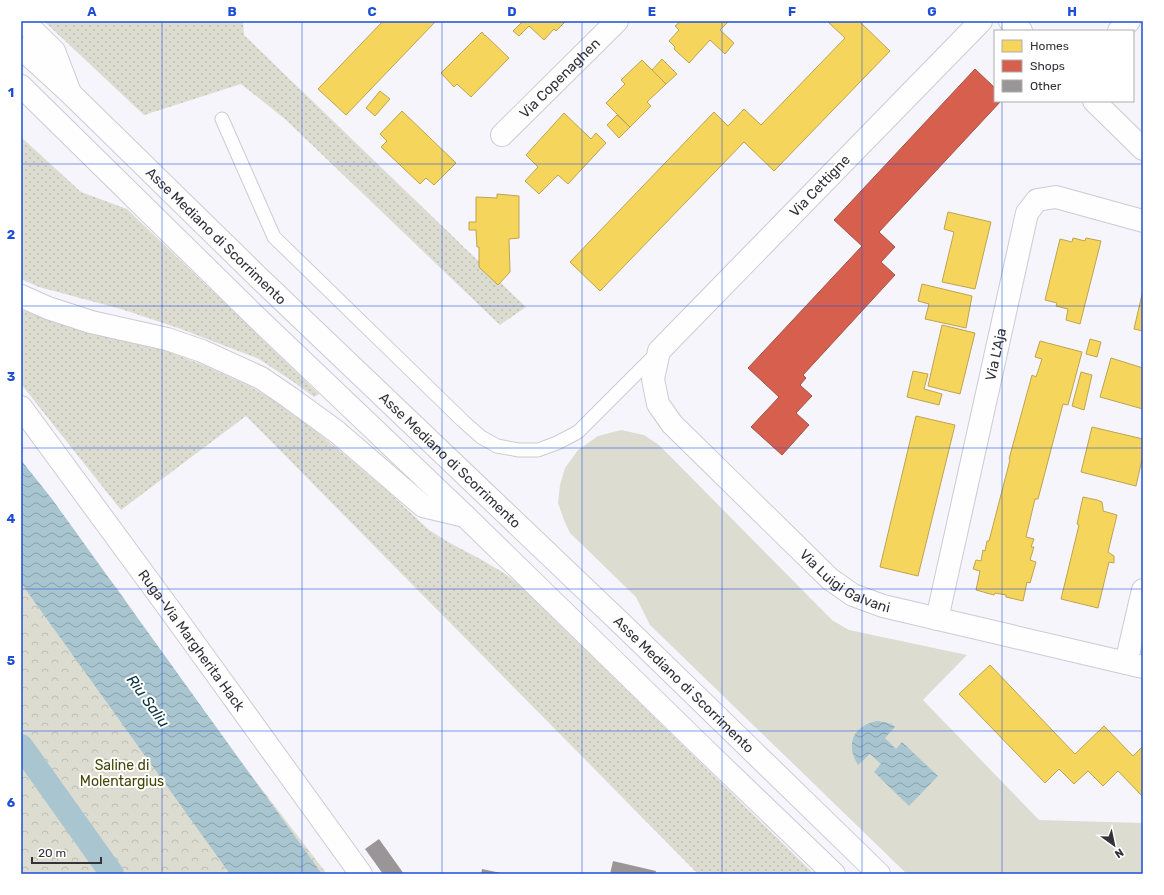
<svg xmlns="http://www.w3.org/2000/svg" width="1164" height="895" font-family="Rubik,sans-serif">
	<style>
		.grass { fill: url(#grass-dots) }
		.park { fill: url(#park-crowns) }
		.garden { fill: #dcdcd1 }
		.water { fill: url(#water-waves) }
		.homes { fill: #f6d55c; stroke: #bca452 }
		.shops { fill: #d6604d; stroke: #a55247 }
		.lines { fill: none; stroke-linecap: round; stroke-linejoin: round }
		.canal { stroke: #a8c5d0; stroke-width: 24 }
		.building { fill: #9a9697 }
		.lane-casing { stroke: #cccbd2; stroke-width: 15 }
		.street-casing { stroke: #cccbd2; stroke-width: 24 }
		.secondary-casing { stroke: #cccbd2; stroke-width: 24 }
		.highway-casing { stroke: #cccbd2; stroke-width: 24 }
		.lane { stroke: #fefeff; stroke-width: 13 }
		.street { stroke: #fefeff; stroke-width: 22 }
		.secondary { stroke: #fefeff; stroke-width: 22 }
		.highway { stroke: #fefeff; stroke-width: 22 }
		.grid { fill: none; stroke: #1d4ed8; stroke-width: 1; stroke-opacity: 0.55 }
		.labels { text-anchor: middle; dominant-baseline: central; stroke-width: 4; stroke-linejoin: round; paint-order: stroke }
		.street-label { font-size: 14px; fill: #333139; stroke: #fff }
		.park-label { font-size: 14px; fill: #454606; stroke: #fff }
		.water-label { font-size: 15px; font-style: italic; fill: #08323c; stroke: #fff }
		.neatline { fill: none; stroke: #1d4ed8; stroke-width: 1.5 }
		.grid-label { font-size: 13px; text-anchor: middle; font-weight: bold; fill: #1d4ed8 }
	</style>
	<defs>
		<pattern id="grass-dots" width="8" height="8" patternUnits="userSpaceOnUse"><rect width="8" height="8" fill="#dcdcd1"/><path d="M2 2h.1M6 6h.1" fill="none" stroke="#bdbdb4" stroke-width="1.8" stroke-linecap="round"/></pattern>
		<pattern id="park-crowns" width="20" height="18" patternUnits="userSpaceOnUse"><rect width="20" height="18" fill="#dcdcd1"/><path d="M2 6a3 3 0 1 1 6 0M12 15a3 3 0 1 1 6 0" fill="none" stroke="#bdbdb4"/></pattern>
		<pattern id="water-waves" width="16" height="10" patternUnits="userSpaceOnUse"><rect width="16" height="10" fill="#a8c5d0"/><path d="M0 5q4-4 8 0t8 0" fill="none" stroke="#89a1aa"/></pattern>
	</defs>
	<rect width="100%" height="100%" fill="#f6f5fc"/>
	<path class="grass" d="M44,21h199l1,14 282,272 -26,18 -215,-206 -44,-35 -97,31z
		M21,137l60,55 46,17 192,185 -5,3 -19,-14 -36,-24 -78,-30 -60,-20 -82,-22 -18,-8z
		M21,310l61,19 77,19 44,17 48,22 41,24 91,76 46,43 21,13 32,17 22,13 15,12 295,289h-116l-452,-458 -125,94 -100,-126z"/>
	<path class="park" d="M21,462l100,132 64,95 142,185h-306z"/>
	<path class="garden" d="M621,430l23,5 15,10 173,175 17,10 118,25 -44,45 116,120 104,3v51h-236l-257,-249 -14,-28 -66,-64 -6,-13 -6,-17 2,-18 5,-17 13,-18 20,-14z"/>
	<path class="water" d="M21,460l31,39 270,375h-92l-209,-291z
		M877,721c6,1 13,1 18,6l-10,11 11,11 6,-7 36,34 -29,30 -35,-34 7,-8 -11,-10 -12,11c-13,-21 -5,-39 19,-44z"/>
	<path class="homes" d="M383,21h53l-90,94 -28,-26z
		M523,21h43l-10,10 -2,-2 -10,11 -15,-14 -10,10 -6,-5z
		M681,21h48l-9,9 14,13 -9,11 -15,-14 -21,23 -15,-14 1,-2 -6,-6 10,-11 -4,-4z
		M830,21h31l-1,1 30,29 -116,120 -30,-29 -144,149 -30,-29 144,-150 14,14 16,-17 17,16 84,-87 -17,-16z
		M482,32l3,4v-1l24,23 -38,39 -14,-13 -3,3 -13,-14z
		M662,59l15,15 -11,10 -14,-14z
		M642,60l24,24 -19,18 4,4 -21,21 -24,-24 19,-19 -4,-4z
		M380,91l10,8 -15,17 -9,-8z
		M402,111l54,52 -22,22 -8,-7 -6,6 -39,-37 6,-6 -7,-7z
		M564,113l27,26 5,-6 10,10 -38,41 -10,-9 -19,19 -14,-13 13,-14 -12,-12z
		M617,115l13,12 -11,11 -12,-13z
		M497,194l22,2v42l-10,1 1,33 -12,13 -19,-18v-20h-2l-1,-17h-7v-8h7v-25l21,1z
		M948,212l43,10 -16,67 -33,-7 12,-50 -10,-3z
		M1073,238l12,3 1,-3 15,3 -21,83 -14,-4 2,-11 -12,-3 1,-3 -12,-3 15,-61 12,3z
		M922,284l50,12 -6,32 -41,-9 4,-15 -11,-3z
		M1143,290v45h-1l1,-4 -9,-2z
		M942,325l33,8 -15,61 -32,-8z
		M1090,339l11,3 -4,15 -11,-3z
		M1040,341l42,11 -14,53 -5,-1 -25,95h-3l-9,38 8,2 -3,8h3l-4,13 6,2 -6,21 -3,-1 -4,19 -17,-4v-2l-11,-2 -1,2 -18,-5 4,-19 -7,-2 3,-9 5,1 2,-11 2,1 2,-10h2l21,-81 -1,-1 23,-84 4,2 6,-18 -7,-2z
		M1111,358l32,10v41l-43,-12z
		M913,371l15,3 -4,15 18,5 -3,11 -32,-8z
		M1081,372l11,3 -8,35 -12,-4z
		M916,416l39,9 -37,151 -38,-9z
		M1092,427l51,12v16l-7,31 -55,-14z
		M1083,497l14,3 5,2 1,6v3l14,4 -9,37 6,4v7l-5,-1 -11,46 -37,-9 18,-74 -2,-1z
		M990,665l85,89 29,-28 29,30 10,-10v51l-25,-26 -15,15 -15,-15 -14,13 -15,-15 -14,14 -86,-89z"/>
	<path class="shops" d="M975,69l20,19v13h6l-122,131 16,15 -14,15 14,13 -92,100 3,3 -6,7 12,11 -16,17 13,12 -27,30 -31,-28 28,-30 -31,-29 114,-122 -28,-26z"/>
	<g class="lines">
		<path class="canal" d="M21,746l91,128"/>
	</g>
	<path class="building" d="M379,839l25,35h-21l-18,-25z
		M613,861l43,10 -1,3h-45z
		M482,869l19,4v1h-20z"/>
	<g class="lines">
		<g class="lane-casing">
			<path id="lane" d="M222,119l52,118 189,184 18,16 16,9 22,4h19l19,-7 21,-11 78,-78"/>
		</g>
		<g class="street-casing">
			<g id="street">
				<path id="s1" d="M981,21l-322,330 -6,28 5,25 14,20 158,155 23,16 30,11 260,61"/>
				<path d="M1010,21l11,10"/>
				<path d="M1119,31l10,-10"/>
				<path d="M1094,101l49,48"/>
				<path id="s2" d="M502,135l115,-114"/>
				<path id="s3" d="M937,619l90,-406 10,-13 19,-3 87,24"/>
				<path d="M1126,663l17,-73"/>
			</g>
		</g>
		<g class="secondary-casing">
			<g id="secondary">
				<path id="s4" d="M21,407l152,207 188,260"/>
			</g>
		</g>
		<g class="highway-casing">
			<g id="highway">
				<path d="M23,21l31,30 15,39"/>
				<path id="s5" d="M21,48l49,45 187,183 369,352 253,246"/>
				<path d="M21,86l232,228 212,202 238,232 131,126"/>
				<path d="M21,296l27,12 43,14 76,17 35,12 59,27 28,19 48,35 86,74 42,10"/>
			</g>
		</g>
		<use href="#lane" class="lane"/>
		<use href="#street" class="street"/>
		<use href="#secondary" class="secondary"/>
		<use href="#highway" class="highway"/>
	</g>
	<path class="grid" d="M162,21v853M302,21v853M442,21v853M582,21v853M722,21v853M862,21v853M1002,21v10M1002,101v773M21,164h1122M21,306h1122M21,448h1122M21,589h1122M21,731h1122"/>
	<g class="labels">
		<g class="street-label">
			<text stroke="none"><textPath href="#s2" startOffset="81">Via Copenaghen</textPath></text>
			<text transform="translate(820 186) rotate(-46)">Via Cettigne</text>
			<text stroke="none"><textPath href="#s5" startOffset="271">Asse Mediano di Scorrimento</textPath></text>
			<text stroke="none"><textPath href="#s3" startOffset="271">Via L'Aja</textPath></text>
			<text stroke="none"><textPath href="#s5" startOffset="595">Asse Mediano di Scorrimento</textPath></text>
			<text stroke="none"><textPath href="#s1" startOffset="775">Via Luigi Galvani</textPath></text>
			<text stroke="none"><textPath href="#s4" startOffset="289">Ruga-Via Margherita Hack</textPath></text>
			<text stroke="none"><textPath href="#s5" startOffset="919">Asse Mediano di Scorrimento</textPath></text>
		</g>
		<g class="park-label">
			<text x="122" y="765">Saline di<tspan x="122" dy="16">Molentargius</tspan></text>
		</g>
		<g class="water-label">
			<text transform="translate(148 701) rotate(54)">Riu Saliu</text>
		</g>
	</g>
	<rect width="1164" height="895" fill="none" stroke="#ffffff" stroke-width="44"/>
	<rect x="994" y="30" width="140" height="72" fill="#ffffff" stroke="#adadb0"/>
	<rect x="1002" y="40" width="20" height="12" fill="#f6d55c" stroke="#adadb0"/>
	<text x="1030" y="50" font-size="12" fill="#333139">Homes</text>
	<rect x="1002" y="60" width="20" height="12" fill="#d6604d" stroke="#adadb0"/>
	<text x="1030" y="70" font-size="12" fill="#333139">Shops</text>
	<rect x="1002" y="80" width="20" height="12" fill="#9a9697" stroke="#adadb0"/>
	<text x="1030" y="90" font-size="12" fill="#333139">Other</text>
	<g transform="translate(1114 845) rotate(147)" stroke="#ffffff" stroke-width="3" paint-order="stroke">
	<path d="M0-3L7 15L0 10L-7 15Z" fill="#333139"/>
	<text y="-6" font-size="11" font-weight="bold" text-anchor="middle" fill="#333139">N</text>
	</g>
	<path d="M32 857v6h69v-6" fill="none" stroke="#333139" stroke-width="2"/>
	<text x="38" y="857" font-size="12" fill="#333139" stroke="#ffffff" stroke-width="3" paint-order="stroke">20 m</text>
	<rect x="22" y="22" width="1120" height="851" class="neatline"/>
	<g class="grid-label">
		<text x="92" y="16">A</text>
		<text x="232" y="16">B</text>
		<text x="372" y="16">C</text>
		<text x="512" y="16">D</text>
		<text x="652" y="16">E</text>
		<text x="792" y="16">F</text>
		<text x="932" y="16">G</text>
		<text x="1072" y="16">H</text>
		<text x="11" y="97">1</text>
		<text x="11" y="239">2</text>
		<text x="11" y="381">3</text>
		<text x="11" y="523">4</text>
		<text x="11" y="665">5</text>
		<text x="11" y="807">6</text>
	</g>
</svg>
